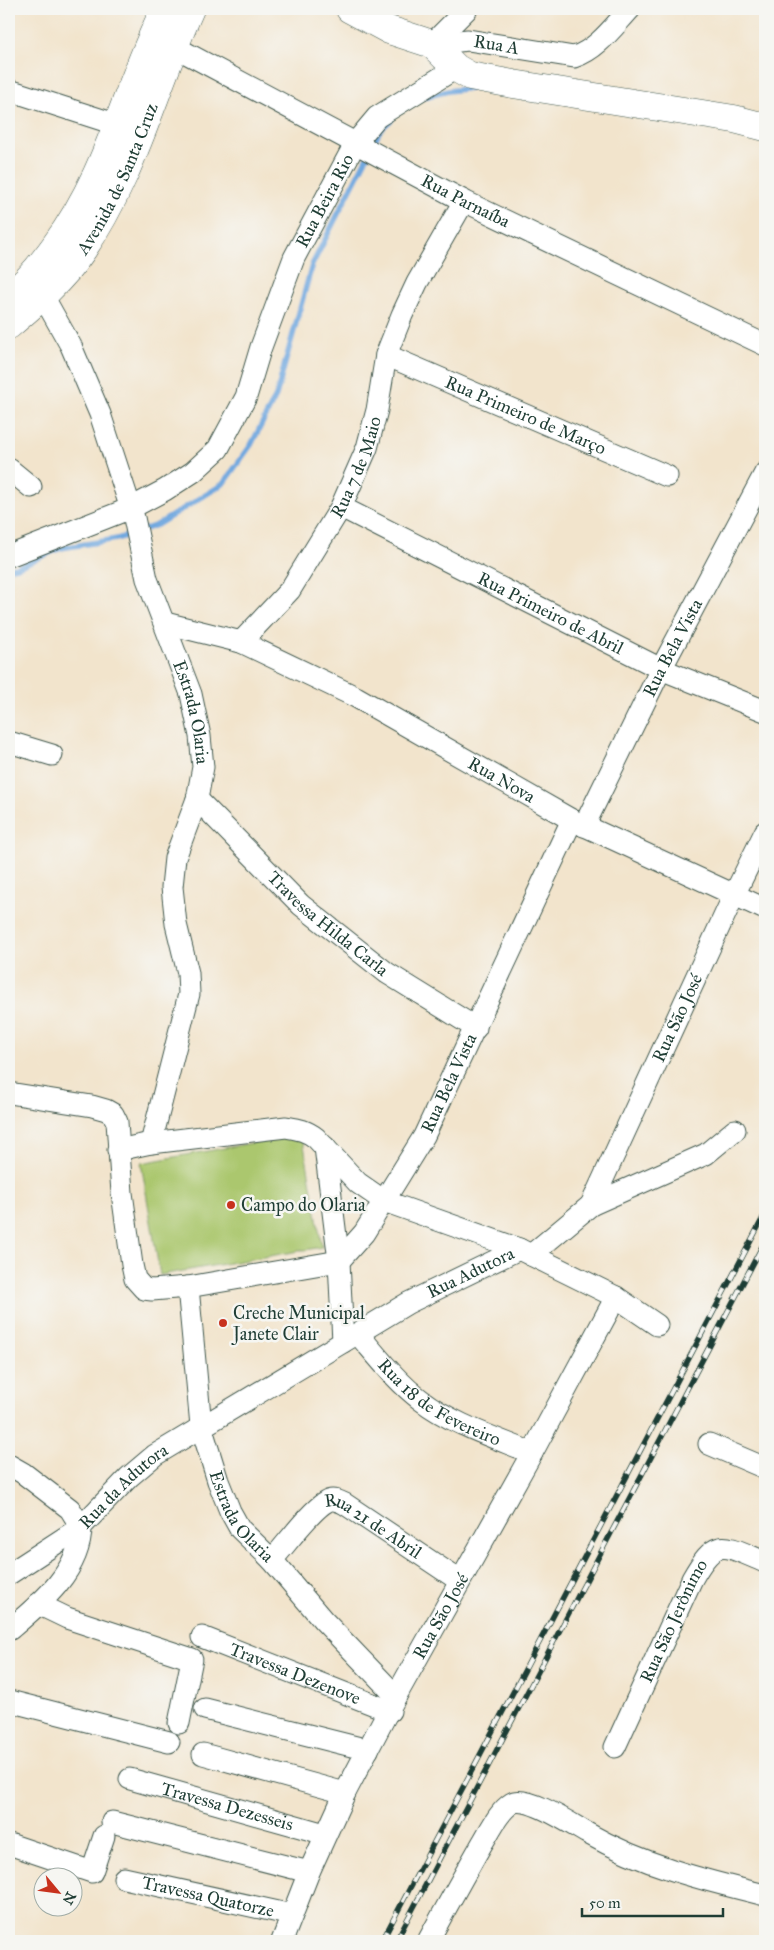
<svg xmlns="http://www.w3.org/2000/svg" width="774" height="1950" font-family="'IM FELL Great Primer',serif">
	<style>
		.green { fill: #abc76e; stroke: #658251 }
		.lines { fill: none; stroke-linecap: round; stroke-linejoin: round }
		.stream { stroke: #71a8df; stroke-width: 5.5 }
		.street-casing { stroke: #3f564b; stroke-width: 23 }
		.secondary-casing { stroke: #3f564b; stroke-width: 29 }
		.primary-casing { stroke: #3f564b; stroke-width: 29 }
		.street { stroke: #fff; stroke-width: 21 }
		.secondary { stroke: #fff; stroke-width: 28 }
		.primary { stroke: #fff; stroke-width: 28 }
		.rail-casing { stroke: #1f3d34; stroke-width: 5.5 }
		.rail { stroke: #f6f6f2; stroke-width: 4; stroke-dasharray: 11; stroke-linecap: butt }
		.poi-dot { fill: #c8321e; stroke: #f6f6f2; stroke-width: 2 }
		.labels { text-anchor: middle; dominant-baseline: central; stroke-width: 5; stroke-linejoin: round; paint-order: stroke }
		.street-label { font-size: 18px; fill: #1f3d34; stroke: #f6f6f2 }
		.poi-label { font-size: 18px; fill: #1f3d34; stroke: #f6f6f2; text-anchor: start }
	</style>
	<rect width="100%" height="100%" fill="#f6f6f2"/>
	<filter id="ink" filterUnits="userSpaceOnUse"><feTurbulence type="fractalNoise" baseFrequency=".02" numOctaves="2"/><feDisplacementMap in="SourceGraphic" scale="10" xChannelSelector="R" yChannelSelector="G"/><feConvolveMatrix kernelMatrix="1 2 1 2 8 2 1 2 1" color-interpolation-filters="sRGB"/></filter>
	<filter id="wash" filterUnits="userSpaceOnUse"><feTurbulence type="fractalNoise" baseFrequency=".0096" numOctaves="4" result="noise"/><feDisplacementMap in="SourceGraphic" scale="20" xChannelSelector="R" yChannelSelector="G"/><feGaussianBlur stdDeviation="1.12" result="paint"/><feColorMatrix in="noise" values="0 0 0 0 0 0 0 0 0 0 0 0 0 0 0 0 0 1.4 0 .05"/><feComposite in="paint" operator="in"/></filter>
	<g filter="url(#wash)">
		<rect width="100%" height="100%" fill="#f2e4cc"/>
		<path class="green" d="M302,1134l20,113 -162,28 -19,-112z"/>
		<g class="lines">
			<path class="stream" d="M425,97l23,-6 24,-3
				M372,146l8,-16 11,-10
				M9,568l8,-1 44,-19 56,-9 40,-14 66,-41 28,-39 25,-49 36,-131 56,-110"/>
		</g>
	</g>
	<g filter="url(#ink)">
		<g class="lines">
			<g class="street-casing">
				<g id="street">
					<path id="s1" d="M432,44l36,-4 106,17c23,-7 40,-31 56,-48"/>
					<path d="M432,44l35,-35"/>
					<path id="s2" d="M173,46l291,155 301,144"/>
					<path d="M9,90l109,35"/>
					<path id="s3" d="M43,296l28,50 29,68 34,104 13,61 44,115 9,42 3,31 -6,32 -22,59 -3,29 4,37 12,49 1,21 -38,149"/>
					<path id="s4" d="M386,355l281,121"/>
					<path d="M9,469l22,18"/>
					<path id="s5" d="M341,507l320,162 104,42"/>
					<path id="s6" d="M9,556l122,-48 34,-18 28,-18 25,-23 28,-52 15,-50 33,-89 62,-116 21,-25 79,-49"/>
					<path id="s7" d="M165,623l76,19 49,-52 51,-83 26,-59 10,-38 9,-55 16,-40 15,-32 47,-82"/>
					<path id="s8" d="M241,642l115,55 216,123 193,89"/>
					<path d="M9,742l43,13"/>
					<path id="s9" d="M197,799l104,106 86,68 89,55"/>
					<path id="s10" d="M584,826l77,-157 104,-196"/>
					<path d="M9,1093l83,13 14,4 7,4 4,8 5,71 10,72 3,14 9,10 8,1 36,-3 151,-26"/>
					<path d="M325,1147l14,114 4,81"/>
					<path d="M118,1150l33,-7 135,-16c12,2 20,3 30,11l42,45 26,18 135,48"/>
					<path id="s11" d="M591,1205l143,-310 31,-63"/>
					<path d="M531,1255l85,42 41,28"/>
					<path id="s12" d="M339,1261l25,-28 60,-97 148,-316"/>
					<path id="s13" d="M188,1287l13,139 17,55 12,30 10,18 32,31 51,60 73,76"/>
					<path id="s14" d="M358,1334c20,23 39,48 63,66 31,24 75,38 111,53"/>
					<path d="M709,1444l56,24"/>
					<path d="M9,1465l14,8 47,36 11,18 -72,47"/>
					<path id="s15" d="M272,1560c13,-14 39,-50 54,-58 6,-4 13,-1 19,2l115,77"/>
					<path d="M38,1604l29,14 125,41 -13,64"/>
					<path id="s16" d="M9,1630c31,-26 72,-59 72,-103l48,-50 26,-22 253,-152 111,-54 12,6 60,-50 115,-51 29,-24"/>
					<path id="s17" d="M202,1637l188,74"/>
					<path d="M9,1701l160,41"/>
					<path d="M205,1709l163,41"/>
					<path id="s18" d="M615,1747l77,-168c25,-44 31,-34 73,-17"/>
					<path d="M203,1754l142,39"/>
					<path id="s19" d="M130,1779l195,55"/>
					<path d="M112,1822l197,50"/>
					<path d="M9,1844l83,28 12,-36"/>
					<path id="s20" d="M124,1878l168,37"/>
					<path id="s21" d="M282,1941l27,-69 36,-79 51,-97 136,-243 84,-156"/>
					<path d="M428,1941c18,-33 36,-66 55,-99 8,-13 16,-31 29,-39 14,-9 61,22 75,30 56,32 116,47 178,62"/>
				</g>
			</g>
			<g class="secondary-casing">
				<path id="secondary" d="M350,9l39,21 43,14 24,24 14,8 43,8 221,35 31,8"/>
			</g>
			<g class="primary-casing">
				<g id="primary">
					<path d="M9,296c18,-13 33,-32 46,-50 55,-75 70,-157 110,-237"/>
					<path id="s22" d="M9,325c26,-22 53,-45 72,-73 51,-73 73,-163 109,-243"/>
				</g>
			</g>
			<use href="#street" class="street"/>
			<use href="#secondary" class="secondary"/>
			<use href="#primary" class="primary"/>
			<g class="rail-casing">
				<path id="rail" d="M382,1941l383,-727
					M396,1941l369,-700"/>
			</g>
			<use href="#rail" class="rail"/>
		</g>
	</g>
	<g class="poi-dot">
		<circle cx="231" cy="1205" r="5"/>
		<circle cx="223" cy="1323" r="5"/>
	</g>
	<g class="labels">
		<g class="street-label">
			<text stroke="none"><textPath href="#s1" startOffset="65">Rua A</textPath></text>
			<text stroke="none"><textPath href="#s22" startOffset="185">Avenida de Santa Cruz</textPath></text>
			<text stroke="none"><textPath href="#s6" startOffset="508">Rua Beira Rio</textPath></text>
			<text stroke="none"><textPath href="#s2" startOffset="331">Rua Parnaíba</textPath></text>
			<text stroke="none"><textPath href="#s4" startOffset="152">Rua Primeiro de Março</textPath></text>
			<text stroke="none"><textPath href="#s7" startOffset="290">Rua 7 de Maio</textPath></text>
			<text stroke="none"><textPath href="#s5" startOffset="235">Rua Primeiro de Abril</textPath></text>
			<text stroke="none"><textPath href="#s10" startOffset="199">Rua Bela Vista</textPath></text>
			<text stroke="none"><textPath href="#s3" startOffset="444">Estrada Olaria</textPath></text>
			<text stroke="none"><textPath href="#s8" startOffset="295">Rua Nova</textPath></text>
			<text stroke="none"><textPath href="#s9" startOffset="181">Travessa Hilda Carla</textPath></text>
			<text stroke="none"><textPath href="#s11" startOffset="206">Rua São José</textPath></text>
			<text stroke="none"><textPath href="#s12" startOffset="210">Rua Bela Vista</textPath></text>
			<text stroke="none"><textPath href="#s16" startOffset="598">Rua Adutora</textPath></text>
			<text stroke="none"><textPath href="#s14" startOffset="108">Rua 18 de Fevereiro</textPath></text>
			<text stroke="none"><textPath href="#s16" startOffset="189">Rua da Adutora</textPath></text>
			<text stroke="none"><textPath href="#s13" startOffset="240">Estrada Olaria</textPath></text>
			<text stroke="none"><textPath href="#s15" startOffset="134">Rua 21 de Abril</textPath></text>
			<text stroke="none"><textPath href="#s21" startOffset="362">Rua São José</textPath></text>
			<text stroke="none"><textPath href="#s18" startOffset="139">Rua São Jerônimo</textPath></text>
			<text stroke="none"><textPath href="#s17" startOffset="100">Travessa Dezenove</textPath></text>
			<text stroke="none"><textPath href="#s19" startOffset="101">Travessa Dezesseis</textPath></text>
			<text stroke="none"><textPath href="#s20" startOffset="86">Travessa Quatorze</textPath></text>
		</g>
		<g class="poi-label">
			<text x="241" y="1205">Campo do Olaria</text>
			<text x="233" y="1313">Creche Municipal<tspan x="233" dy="21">Janete Clair</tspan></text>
		</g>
	</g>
	<rect width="774" height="1950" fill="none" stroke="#f6f6f2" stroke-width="30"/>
	<g transform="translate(58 1892) rotate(119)"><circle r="24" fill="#f6f6f2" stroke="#a0aca6"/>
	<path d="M0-4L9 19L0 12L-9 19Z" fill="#c8321e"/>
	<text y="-8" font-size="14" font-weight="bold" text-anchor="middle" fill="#1f3d34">N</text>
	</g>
	<path d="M582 1908v8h141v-8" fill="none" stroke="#1f3d34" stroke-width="2.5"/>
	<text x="589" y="1908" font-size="15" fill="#1f3d34" stroke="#f6f6f2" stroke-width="4" paint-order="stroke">50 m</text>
</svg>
